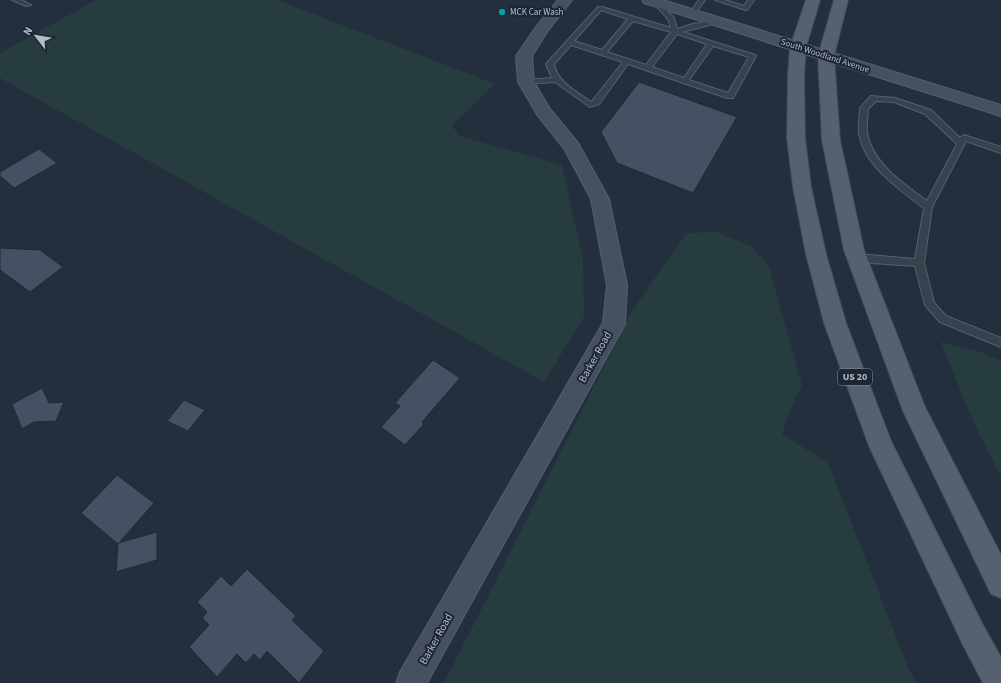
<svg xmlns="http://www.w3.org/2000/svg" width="1001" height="683" font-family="'Source Sans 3',sans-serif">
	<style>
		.green { fill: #263c3f }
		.building { fill: #455162; stroke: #1f2835 }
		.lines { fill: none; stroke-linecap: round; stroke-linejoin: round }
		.lane-casing { stroke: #565f6c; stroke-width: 2 }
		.secondary-casing { stroke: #565f6c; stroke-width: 2 }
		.primary-casing { stroke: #414a57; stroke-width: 2 }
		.lane { fill: #38414e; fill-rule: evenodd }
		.secondary { fill: #465061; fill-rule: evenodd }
		.primary { fill: #56606e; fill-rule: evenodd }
		.culture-dot { fill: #0f9aa8; stroke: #1d2633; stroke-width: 1.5 }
		.labels { text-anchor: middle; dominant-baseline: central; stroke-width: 4; stroke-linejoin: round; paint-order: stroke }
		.far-poi-label { font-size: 9px; fill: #b4bcc9; stroke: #1d2633; text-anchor: start }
		.far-street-label { font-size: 9px; fill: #b4bcc9; stroke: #1d2633 }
		.shield { fill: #1d2633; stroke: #878f9c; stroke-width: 1 }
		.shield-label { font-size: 10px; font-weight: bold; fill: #b4bcc9 }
		.street-label { font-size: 11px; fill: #b4bcc9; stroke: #1d2633 }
	</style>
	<rect width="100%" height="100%" fill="#242f3e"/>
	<path class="green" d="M96,0h181l218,84 -43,41 7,11 103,29 21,95 1,57 -40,65 -544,-304v-25z
		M717,232l36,15 16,20 33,118 -11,23 -9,26 46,29 82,209 7,11h-473l186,-368 17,-26 40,-56z
		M941,342l39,10 21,9v117l-33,-68z"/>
	<path class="building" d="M639,82l98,35 -44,76 -76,-30 -16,-31z
		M39,149l18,14 -43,25 -14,-12v-4z
		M0,248l40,2 23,17 -33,25 -30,-22z
		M433,360l27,18 -38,44 2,2 -19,21 -24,-18 19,-21 -5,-3z
		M42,388l7,15 15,-1 -8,19 -22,1 -12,7 -10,-25z
		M184,400l21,10 -17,21 -21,-10z
		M117,475l37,28 -36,41 -37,-31z
		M157,532v28l-41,12 2,-29z
		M247,569l49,47 -4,4 32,31 -25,32 -32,-32 -7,9 -6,-6 -8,9 -9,-9 -20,23 -28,-30 20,-22 -7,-7 5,-6 -10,-10 24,-26 10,10z"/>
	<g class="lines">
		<g class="lane-casing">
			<path id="lane" d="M12,0h9l10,5 -5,1z
				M699,0h6l-11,15h-4l-1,-1z
				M715,0h10l19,6 4,-6h6l-6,9 -2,1z
				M654,1h4l16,17 3,11 16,-5 24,-4 3,2 -37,10 72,23 1,1 -23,42h-6l-99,-34 -29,40 -9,3 -35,-25 -29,2 -4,-2 4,-2 26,-2 -6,-14 52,-57h4l69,21 -3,-9 -14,-16zM601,10l27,9 -26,31 -28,-9zM633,21l38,11 -25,33 -39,-13zM677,34l30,10 -23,34 -32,-11zM571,45l52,17 -30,38 -2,2c-14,-10 -34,-20 -37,-38zM713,46l36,11 -21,36 -39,-13z
				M871,96l24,2 36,12 29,28 4,-3 37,12v6l-35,-12 -34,66 -8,56 10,40 12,13 55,22v9l-61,-25 -15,-17 -10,-39 -58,-4 -5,-4 5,-4 58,5 9,-51c-25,-19 -60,-42 -65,-75 -1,-8 1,-17 1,-25zM876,101l18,1 31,12 32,30 -30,57c-23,-17 -55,-38 -60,-68 -1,-8 1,-16 1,-24z"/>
		</g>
		<g class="secondary-casing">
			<path id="secondary" d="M558,0h14l-25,32 -15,24 2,26 16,27 28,34 31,56 18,86 -2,39 -198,359h-31l4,-11 203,-349 4,-38 -16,-86 -26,-49 -27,-34 -20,-34 -2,-26 20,-29z
				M642,0h21l338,105v11l-357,-113z"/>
		</g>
		<g class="primary-casing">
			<path id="primary" d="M806,0h14l-14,47 -2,29 1,62 6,49 15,67 20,69 45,118 92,184 18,32v26h-18l-20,-38 -94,-199 -45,-123 -18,-69 -13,-67 -6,-49 1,-62 2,-29z
				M834,0h14l-14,56 6,84 24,110 61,157 76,148v43l-10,-4 -88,-183 -59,-161 -22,-110 -4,-84z"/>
		</g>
		<use href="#lane" class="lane"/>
		<use href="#secondary" class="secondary"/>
		<use href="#primary" class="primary"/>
	</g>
	<circle class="culture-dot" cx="502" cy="12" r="4"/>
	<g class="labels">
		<g class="far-poi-label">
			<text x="510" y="12">MCK Car Wash</text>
		</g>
		<g class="far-street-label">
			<text transform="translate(825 56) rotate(18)">South Woodland Avenue</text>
		</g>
		<rect class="shield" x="838" y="369" width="34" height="16" rx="3"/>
		<g class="shield-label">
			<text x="855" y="377">US 20</text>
		</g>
		<g class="street-label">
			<text transform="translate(595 357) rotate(-61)">Barker Road</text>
			<text transform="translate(436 639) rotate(-61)">Barker Road</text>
		</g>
	</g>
	<g transform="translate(36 36) rotate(301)" stroke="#1d2633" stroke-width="3" paint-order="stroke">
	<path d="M0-3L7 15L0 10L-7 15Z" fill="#b4bcc9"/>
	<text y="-6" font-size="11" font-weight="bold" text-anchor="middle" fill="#b4bcc9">N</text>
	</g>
</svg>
